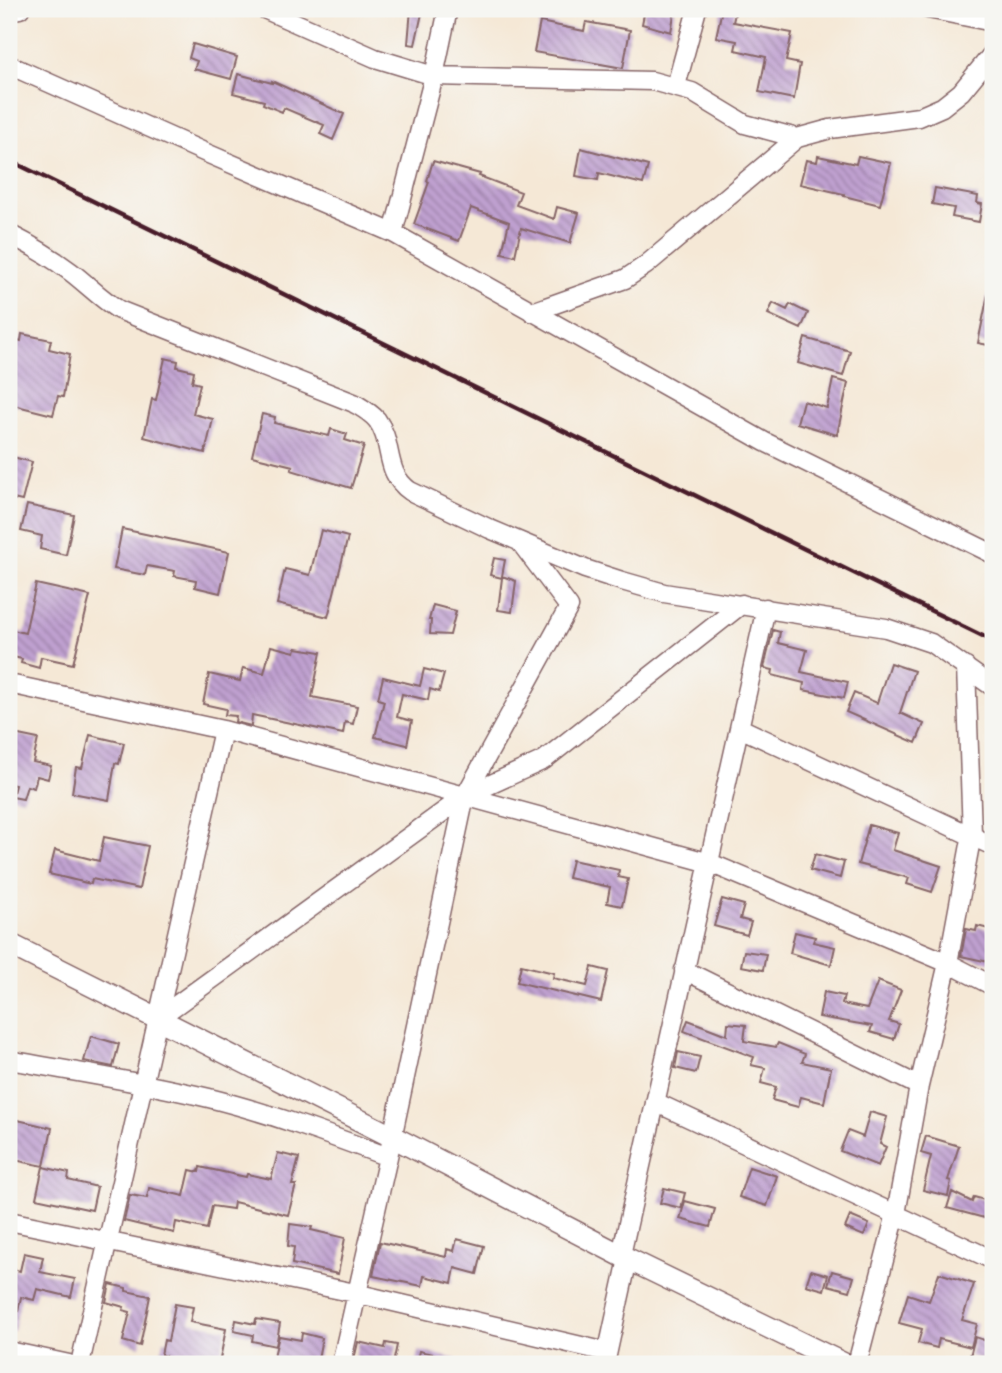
<svg xmlns="http://www.w3.org/2000/svg" width="1002" height="1373" font-family="Itim,sans-serif">
	<style>
		.building { fill: url(#building-back-hatch) }
		.lines { fill: none; stroke-linecap: round; stroke-linejoin: round }
		.minor-casing { stroke: #866567; stroke-width: 21 }
		.tertiary-casing { stroke: #866567; stroke-width: 24 }
		.minor { stroke: #fff; stroke-width: 18 }
		.tertiary { stroke: #fff; stroke-width: 21 }
		.rail { stroke: #4a1f2b; stroke-width: 4.5 }
	</style>
	<defs>
		<pattern id="building-back-hatch" width="6" height="6" patternUnits="userSpaceOnUse" patternTransform="scale(1.75)"><rect width="6" height="6" fill="#bfa0d0"/><path d="M-1 5l2 2M0 0l6 6M5-1l2 2" fill="none" stroke="#9d82a9"/></pattern>
	</defs>
	<rect width="100%" height="100%" fill="#f6f6f2"/>
	<filter id="ink" filterUnits="userSpaceOnUse"><feTurbulence type="fractalNoise" baseFrequency=".0143" numOctaves="2"/><feDisplacementMap in="SourceGraphic" scale="14" xChannelSelector="R" yChannelSelector="G"/><feConvolveMatrix kernelMatrix="1 2 1 2 8 2 1 2 1" color-interpolation-filters="sRGB"/></filter>
	<filter id="wash" filterUnits="userSpaceOnUse"><feTurbulence type="fractalNoise" baseFrequency=".00686" numOctaves="4" result="noise"/><feDisplacementMap in="SourceGraphic" scale="28" xChannelSelector="R" yChannelSelector="G"/><feGaussianBlur stdDeviation="1.57" result="paint"/><feColorMatrix in="noise" values="0 0 0 0 0 0 0 0 0 0 0 0 0 0 0 0 0 1.4 0 .05"/><feComposite in="paint" operator="in"/></filter>
	<g filter="url(#wash)">
		<rect width="100%" height="100%" fill="#f5e8d6"/>
		<g id="blocks">
			<path class="building" d="M411,9h12l-8,36 -7,-1z
				M645,9h30l-4,23 -29,-8z
				M722,9h14l-3,13 59,11 -6,28 14,3 -6,35 -35,-7 7,-35 -31,-7 2,-9 -21,-4z
				M540,22l44,9 2,-9 44,8 -7,38 -89,-16z
				M193,44l44,13 -6,22 -37,-10 3,-8 -8,-3z
				M238,74l34,9v-2l72,33 -11,26 -13,-6 4,-9 -40,-17 -2,4 -19,-8 1,-3 -31,-8z
				M581,148l67,18 -5,18 -44,-11 -1,7 -22,-4z
				M818,156l38,8 2,-8 33,7 -11,42 -36,-9v-2l-44,-10 6,-24 11,2z
				M433,161l47,13 -1,2 42,16 -5,13 38,14 3,-12 22,6 -9,30 -49,-15 -6,28 -13,-3 7,-31 -38,-14 -12,33 -45,-17 15,-42 -2,-1z
				M935,188l43,8 -1,7 5,1 -3,18 -27,-5 2,-9 -22,-4z
				M988,294l5,1v51l-15,-3z
				M773,303l14,7 3,-6 18,9 -7,16 -33,-15z
				M22,334l29,6 -2,9 21,5 -7,43 -5,-1 -5,19 -44,-11v-66l12,3z
				M805,338l45,13 -7,25 -45,-13z
				M165,358l13,3 -1,6 17,4 -2,11 8,2 -7,30 20,5 -8,34 -61,-16 8,-38 4,1z
				M833,379l15,4 -11,52 -40,-12 6,-22 24,7z
				M262,414l13,3 -1,6 55,13 2,-7 16,5 -2,6 19,6 -13,42 -60,-18 2,-4 -41,-10z
				M9,456l23,6 -10,39 -13,-3z
				M27,505l47,10 -8,40 -26,-6 2,-13 -21,-5z
				M122,529l107,23 -9,41 -25,-6 1,-7 -22,-4 1,-5 -28,-5 -2,9 -31,-6z
				M321,530l27,7 -20,80 -51,-13 8,-35 25,6z
				M494,558l11,2 -3,16 14,5 -4,31 -14,-2 4,-32 -12,-3z
				M36,584l54,12 -17,68 -32,-7 -2,11 -18,-5 1,-4 -13,-3v-27l16,4z
				M433,605l23,6 -6,24 -20,-1 1,-14h-2z
				M773,630l7,2 -2,11 29,7 -6,22 47,10 -4,16 -41,-8 1,-7 -32,-8 1,-5 -9,-2z
				M271,646l24,6 1,-4 25,4 -9,45 45,9 -4,18 -8,-2 -2,12 -91,-19 -1,11 -16,-4 1,-6 -11,-1 1,-6 -23,-5 6,-30 31,7 3,-13 21,5z
				M890,663l24,8 -14,42 24,11 -8,19 -70,-31 8,-19 23,10z
				M424,669l20,5 -5,18 -9,-3 -2,11 -26,-6 -5,23 15,4 -5,24 -32,-8 9,-36 -6,-2 5,-22 37,9z
				M9,733l29,6 -5,23 18,4 -3,13 -11,-3 -3,12 -7,-2 -4,13 -11,-2 3,-12 -6,-1z
				M90,735l34,8 -5,21 -4,-1 -6,37 -37,-7 4,-26 6,1z
				M869,825l29,8 -5,17 48,16 -9,26 -25,-8 2,-6 -51,-14z
				M104,837l44,9 -9,43 -47,-10 -1,5 -42,-10 6,-24 44,11z
				M815,854l29,8 -4,16 -30,-8z
				M572,860l47,10 -1,7 10,2 -6,27 -15,-3 3,-16 -42,-9z
				M722,899l22,6 -4,14 11,3 -4,13 -33,-9z
				M977,926l16,4v33l-32,-7 5,-27 10,2z
				M795,932l20,5 -2,5 22,5 -4,18 -41,-12z
				M744,951l22,3 -3,16 -22,-4z
				M521,965l33,8 -1,5 34,8 5,-19 16,4 -7,31 -84,-20z
				M878,981l23,9 -12,31 10,3 -5,15 -24,-7 2,-6 -53,-9 5,-25 20,4 -2,8 25,5z
				M688,1020l39,15 1,-12 18,2 -2,16 32,6 2,-4 27,11 -3,8 29,6 -7,35 -23,-6 -3,10 -26,-7 4,-13 -15,-4 4,-15 -14,-3 3,-8 -70,-26z
				M91,1036l28,8 -6,23 -29,-6z
				M678,1052l22,5 -4,16 -21,-5z
				M870,1112l17,5 -7,27 6,3 -8,19 -38,-15 8,-20 15,6z
				M9,1118l43,10 -8,38 -35,-7z
				M926,1136l33,10 -11,34 3,1 -3,15 -25,-6 8,-34 -10,-3z
				M278,1153l21,5 -7,27h4l-8,30 -54,-13 -1,7 -21,-3 -5,23 -31,-7 -2,11 -50,-12 6,-26 17,3 2,-10 35,8 6,-26 9,2 1,-5 46,10 1,-3 24,5z
				M43,1167l26,6 -1,7 29,7 -5,23 -56,-12z
				M749,1167l28,9 -10,30 -28,-9z
				M664,1188l21,5 -4,15 -21,-5z
				M952,1192l20,10 2,-5 18,5 -4,17 -41,-11z
				M685,1201l30,8 -5,18 -30,-8z
				M850,1216l19,8 -5,12 -19,-8z
				M290,1224l22,3 -1,3 34,8 -7,36 -46,-10 2,-17 -6,-1z
				M457,1239l27,7 -7,28 -22,-6 -3,15 -28,-7 -2,10 -49,-10 7,-34 66,15 1,-8 7,2z
				M24,1253l19,4 -3,15 35,7 -4,18 -34,-8 -3,11 -13,-3 -7,34h-5v-63l11,3z
				M811,1270l17,5 -4,15 -18,-5z
				M832,1271l22,6 -4,14 -22,-6z
				M939,1273l35,11 -12,36 15,4 -6,23 -32,-8 -2,9 -19,-5 4,-14 -23,-6 9,-29 21,7z
				M110,1284l16,4v3l24,5 -10,50 -17,-5 7,-29 -7,-2 1,-3 -18,-5z
				M175,1304l18,3 -3,15 36,7 -7,35h-28l-14,-3 -1,3h-13l2,-8 -4,-1 3,-15 4,1z
				M256,1319l24,4 -4,23 -24,-5 1,-6 -19,-4 2,-11 19,4z
				M302,1333l20,5 -5,26h-45l7,-28 22,4z
				M975,1337l18,6v20l-23,-7z
				M358,1342l27,6 1,-5 11,2 -4,19h-40z
				M419,1351l37,8 -1,5h-39z"/>
		</g>
	</g>
	<g filter="url(#ink)">
		<use href="#blocks" fill-opacity="0" stroke="#866567" stroke-width="2"/>
		<g class="lines">
			<g class="minor-casing">
				<path id="minor" d="M264,9l111,49 59,18 218,5 40,11 53,32 52,14
					M928,9l65,13
					M9,11l11,-2
					M9,65l195,87 189,81 372,209 228,112
					M676,86l21,-77
					M393,233l41,-157 14,-67
					M9,234c22,11 42,23 62,38 17,13 30,27 48,38l235,93c8,5 16,9 23,17 17,23 6,52 33,71l80,38 95,40 37,12 42,12 222,35 45,15 62,44
					M532,312l93,-33 21,-14 151,-127 33,-9 89,-12 23,-10 19,-15 32,-39
					M9,684l214,46 487,133 238,100 45,23
					M740,728l253,118
					M684,970l235,116
					M157,1019l308,-223 79,-36 198,-156
					M9,1060c67,12 134,22 200,38 61,15 120,37 179,59
					M655,1102l338,158
					M9,1221l346,72 252,59
					M621,1255l145,-647
					M9,1351l60,13
					M80,1364l143,-634
					M341,1364l47,-207 77,-361 104,-189 -49,-65
					M605,1364l23,-105
					M857,1364l39,-150 23,-128 29,-123 24,-129 -6,-167"/>
			</g>
			<g class="tertiary-casing">
				<path id="tertiary" d="M9,944l384,193 235,122 216,105"/>
			</g>
			<use href="#minor" class="minor"/>
			<use href="#tertiary" class="tertiary"/>
			<path class="rail" d="M9,160l984,481"/>
		</g>
	</g>
	<rect width="1002" height="1373" fill="none" stroke="#f6f6f2" stroke-width="35"/>
</svg>
